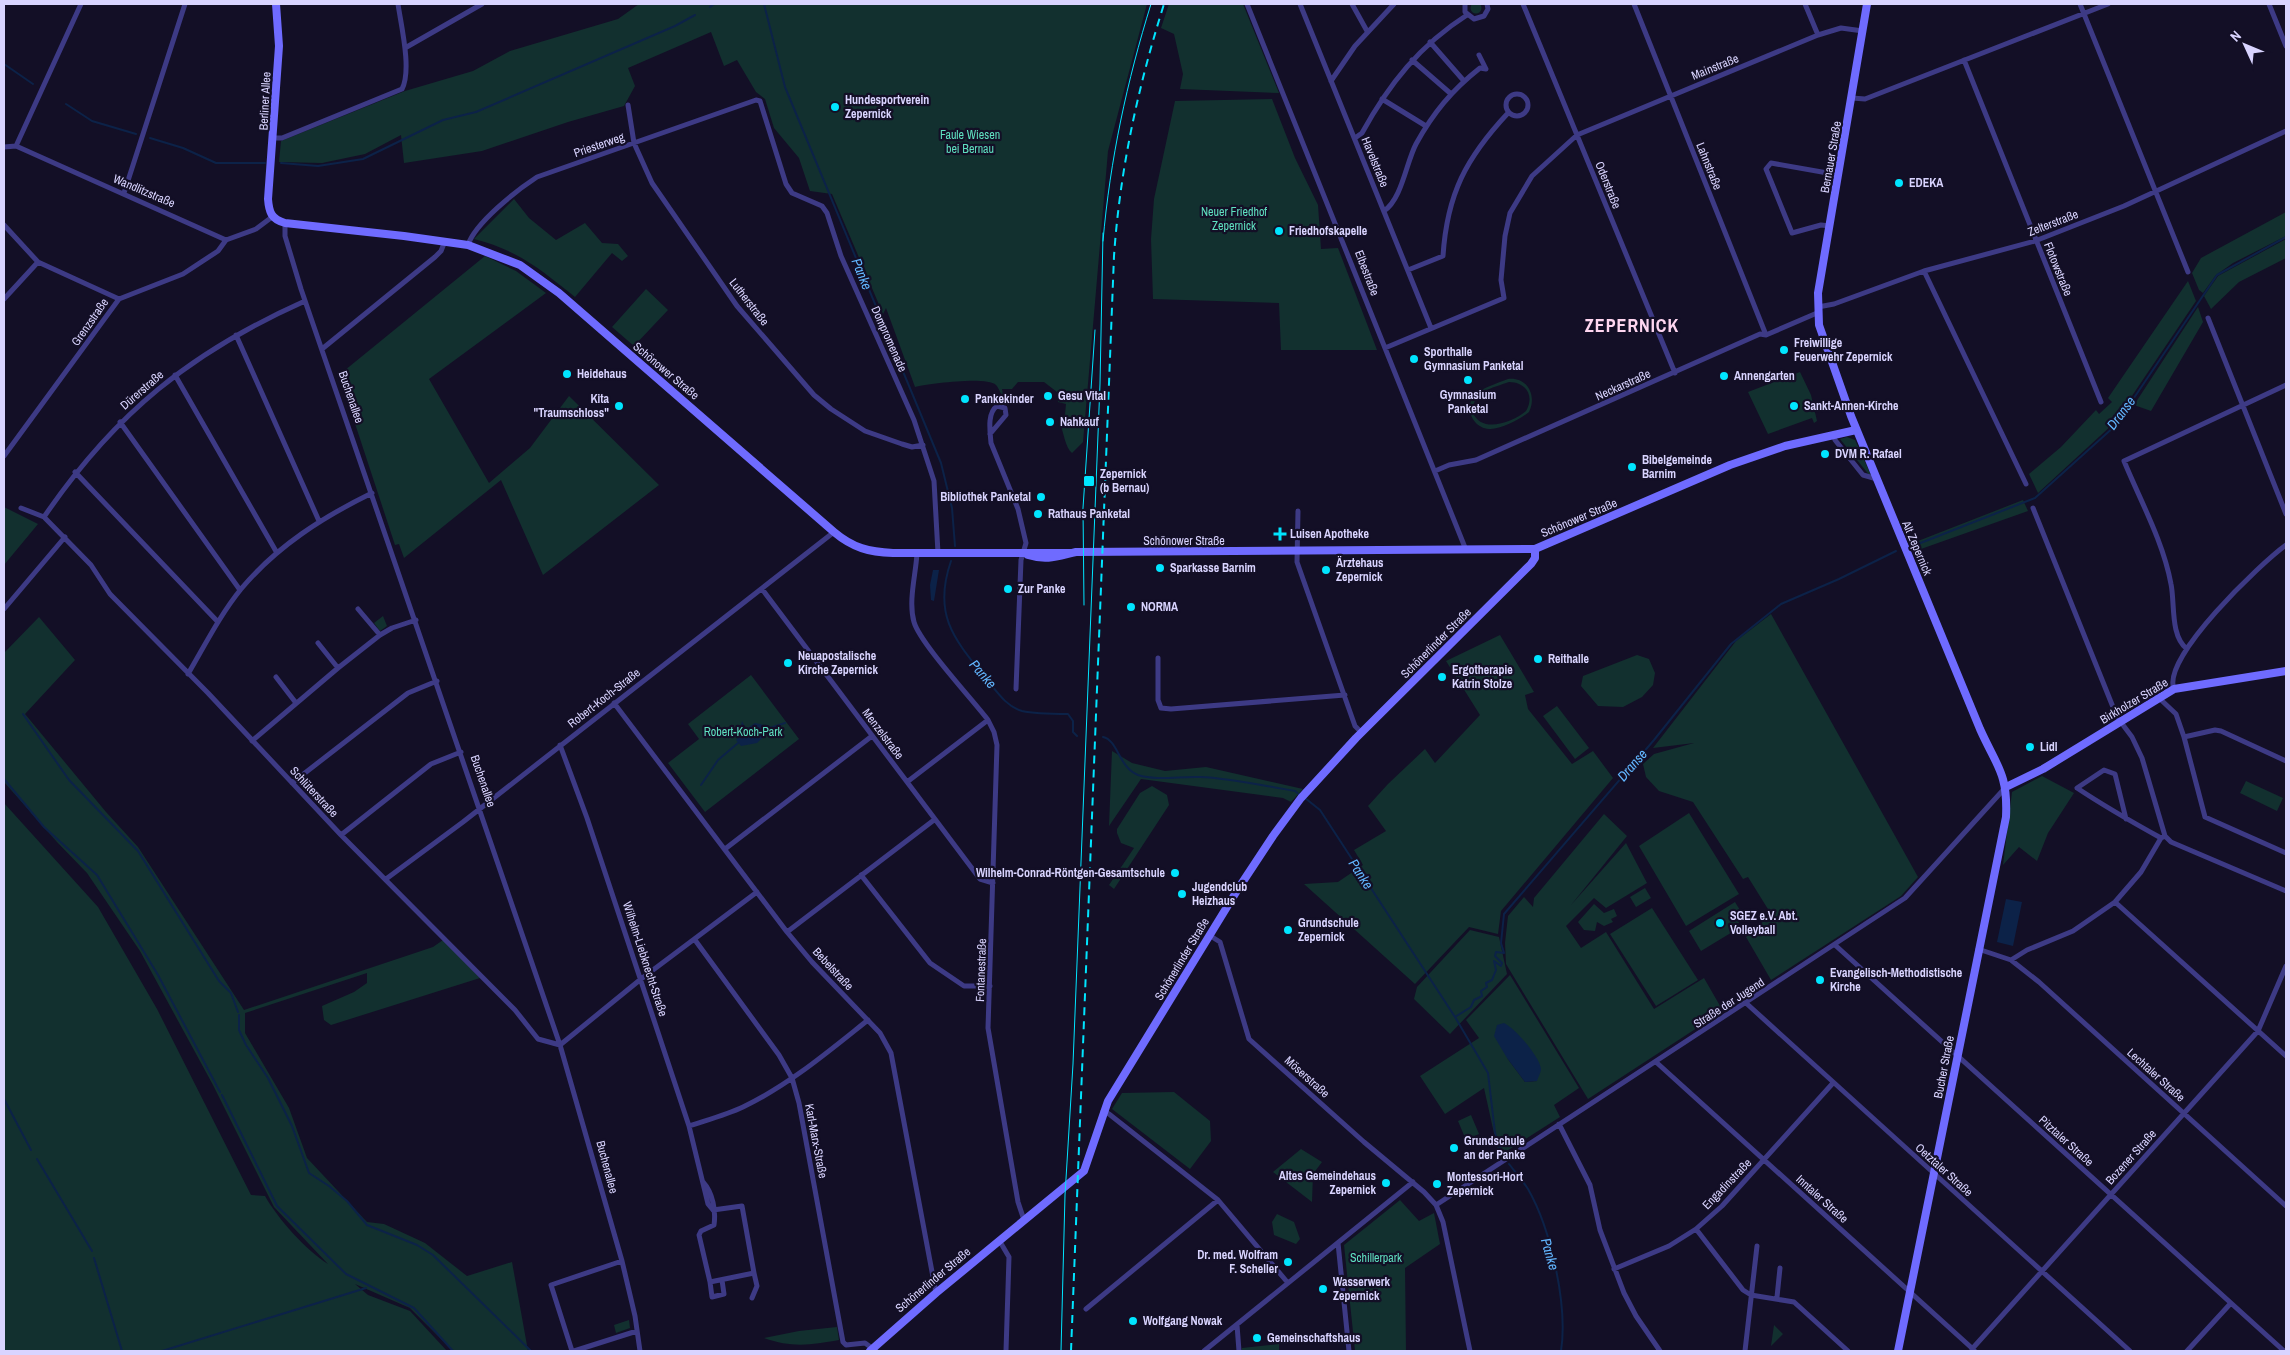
<svg xmlns="http://www.w3.org/2000/svg" width="2290" height="1355" font-family="'Archivo Narrow',sans-serif">
	<style>
		.green { fill: #12302f; fill-rule: evenodd }
		.water { fill: #0c2248 }
		.lines { fill: none; stroke-linecap: round; stroke-linejoin: round }
		.stream { stroke: #0c2248; stroke-width: 2 }
		.street { stroke: #3d3a85; stroke-width: 5 }
		.secondary { stroke: #6f6bff; stroke-width: 8 }
		.tram { stroke: #00e5ff; stroke-width: 1 }
		.rail { stroke: #00e5ff; stroke-width: 2; stroke-dasharray: 8 6; stroke-linecap: butt }
		.poi-dot { fill: #00e5ff; stroke: #130f26; stroke-width: 2 }
		.labels { text-anchor: middle; dominant-baseline: central; stroke-width: 4.5; stroke-linejoin: round; paint-order: stroke }
		.street-label { font-size: 12px; fill: #d9d4ff; stroke: #130f26 }
		.poi-label { font-size: 12px; font-weight: bold; fill: #d9d4ff; stroke: #130f26; text-anchor: start }
		.park-label { font-size: 12px; fill: #5fe0c0; stroke: #130f26 }
		.water-label { font-size: 14px; font-style: italic; fill: #62b6ff; stroke: #130f26 }
		.district-label { font-size: 18px; font-weight: bold; letter-spacing: 1px; fill: #ffd6f0; stroke: #130f26 }
	</style>
	<rect width="100%" height="100%" fill="#130f26"/>
	<path class="green" d="M1470.5 8a5.5 5.5 0 1 1 11 0a5.5 5.5 0 1 1-11 0Z
		M639,4h508l-39,147 -25,291 -11,11c-7,-6 -8,-20 -12,-29l5,-10 1,-10 -8,-2 -1,-10 -13,-10h-26l-6,7h-10l2,10c-3,-4 -5,-11 -8,-14 -10,-9 -67,-1 -81,2l-29,-79 -3,6 -51,-120 -22,-3 -11,-33 -25,-30 -9,-29 -9,-7 -19,-32 -13,6 -13,-34 -83,36 7,18 -11,20 -56,16 -86,29 -78,12 -3,-28 -36,19 -43,9 -43,-1 2,-21 124,-50 68,-20 37,-20 108,-32z
		M1169,4h74l36,89 -99,-4 3,-15 -9,-40 -13,-6z
		M1272,99l23,59 23,47 3,44 17,-1 39,102h-96l-2,-47 -126,-4 -2,-60 3,-40 21,-98z
		M514,199l15,19 27,22 29,-17 17,20 16,1 10,12 -6,5 -10,-8 -37,44c-34,-27 -57,-47 -101,-58z
		M2286,212v24l-53,27 -17,12 -13,18 -4,-3 -7,-17 9,-15z
		M2286,239v19l-47,24 -28,27 -7,-13 14,-20z
		M485,256l31,15 30,22 -117,86 60,104 41,-35 39,-52 90,89 -116,90 -42,-95 -97,78 -5,-14 -4,1 -56,-170z
		M2188,281l8,20 -83,123 -75,69 -9,-19 32,-27 35,-37 3,4 13,-12 -4,-4z
		M646,289l22,21 -34,36 -22,-19z
		M2198,307l5,15 -52,89 -17,-6z
		M1800,372l11,23 6,26 -3,2 -2,-5 -44,16 -20,-42z
		M1508,379c20,-2 29,17 21,33 -8,7 -29,18 -40,17 -17,-1 -26,-23 -13,-35 8,-7 22,-11 32,-15zM1509,382c17,0 26,14 17,29 -13,11 -44,23 -53,2 -2,-21 19,-25 36,-31z
		M1847,437l8,3 16,35 -1,1 -30,-37z
		M2023,500l5,11 -107,38 -3,-8z
		M4,507l34,17 -34,41z
		M1771,614l147,263 -17,19 -130,84 -25,-43 25,-23 -23,-37 -5,2 -50,-77 -34,-11 -13,-14 -3,-13 11,-10 40,-11 -41,5 83,-107z
		M383,616l4,10 -7,5 -6,-8z
		M39,617l36,43 -50,54 81,98 32,35 106,163 189,-63 10,-7 37,38 -149,47 -7,-5 -2,-14 32,-14 13,-9v-10l-122,40v20l44,75 18,50 60,64 17,2 41,19 42,33 45,-14 16,89h-75l-43,-43 -55,-24 13,11 42,16 37,40h-443v-548l94,104 59,102 94,186 14,1c13,23 41,54 63,68l-54,-57 -61,-122 -73,-134 -53,-78 -30,-31 -53,-60v-129z
		M1500,635l34,57 -9,3 3,14 44,55 21,-13 20,27 -112,133 -3,23 -29,-7 -54,57 -111,-100 34,-2 25,-17 -9,-15 32,-19 -18,-25 20,-22 37,-35 10,14 45,-48 -34,-54z
		M1637,655l12,4 6,14 -2,12 -11,12 -19,10 -25,-1 -17,-20 2,-10z
		M751,675l48,64 -94,73 -37,-49 31,-24 -11,-15z
		M1557,706l32,42 -14,11 -32,-43z
		M1112,751l20,12 33,8 41,-4 97,22 -12,13 -8,-4 -142,-19 -32,47z
		M2042,776l32,17 -26,40 -11,28 -18,-14 -16,18 9,-73z
		M2246,781l37,17 -6,13 -37,-18z
		M1152,786l15,9 2,10 -55,84 -5,-4 25,-37 -13,-5 -4,-10v-4l23,-36z
		M1689,813l50,81 -53,32 -47,-80z
		M1604,814l23,22 -56,69 55,-62 21,40 -41,25 -12,-10 -28,28 15,22 25,-16 48,77 50,-31 19,33 -135,88 -82,-135 -1,-21 3,-27 16,-19 9,10 1,-9z
		M1645,888l6,10 -15,9 -6,-10z
		M1735,902l8,13 -9,16 -33,20 -12,-20z
		M1594,904l10,9 10,-4 3,7 -6,3 2,3 -9,4 -7,-4 -2,9 -11,-1 -6,-8z
		M1652,908l46,72 -42,26 -46,-72z
		M1470,930l29,7 8,37 -57,60 -36,-35 3,-12z
		M1510,975l69,113 -25,17 6,12 -61,39 -15,-68 -39,26 -25,-38 59,-38 -13,-18zM1507,1058l30,23 -12,1z
		M1174,1092l36,29 1,20 -21,28 -78,-60 10,-16z
		M1471,1115l8,19 -13,6 -8,-19z
		M1301,1149l21,13 -9,12 -1,28 -39,-30z
		M1400,1200l19,21 15,-8 6,31 -35,24 1,83h-51l-11,-106z
		M1277,1214l17,8 6,17 -4,5 -22,-9 -2,-13z
		M629,1320l1,8 -14,5 -2,-8z
		M1774,1325l9,9 -12,12z
		M837,1327l2,13c-28,5 -47,8 -75,-2l35,-7z
		M1279,1344v7h-37v-3z"/>
	<path class="water" d="M933,570h6l-5,31 -3,-1 -1,-15z
		M742,721l4,8 9,-6 18,4 -16,16 -16,3 -5,-6 9,-11 -4,-3z
		M2006,899l16,3 -9,44 -16,-4z
		M1504,1023c11,5 36,34 37,46 0,3 -3,9 -4,12l-12,1 -18,-24 -13,-22 3,-11z"/>
	<g class="lines">
		<path class="stream" d="M764,4l21,83 156,376 11,45 3,38
			M710,7l4,-3
			M4,64l29,20
			M66,104l26,17 44,13
			M150,138l33,10 33,15h49
			M281,163l37,3 45,-7 80,-39 33,-8 199,-86 20,-11
			M1918,544l117,-46 80,-72 102,-151 69,-38
			M951,561c-19,55 4,79 37,120 9,11 19,26 34,30 13,3 32,3 46,3l5,7v11l4,4
			M23,714l46,66 69,71 81,130 12,12 7,19
			M773,727l12,-4
			M1103,737c15,3 16,31 35,38 19,6 42,1 62,2 31,1 64,9 95,14l6,5
			M4,779l40,48 53,48 61,100 62,117
			M701,785l17,-25 20,-17
			M1305,798l15,12 135,207 33,56 7,60 7,21
			M239,1015v15l7,15 22,33 24,48 17,47 20,13 18,15 20,24 50,20 16,10 98,96
			M1455,1017l16,-10 3,-7 8,-4 -1,-5 6,-4 -1,-4 6,-3 4,-10 -2,-9 7,5 1,-3 -7,-7 1,-4 8,1 -3,-10 3,-29 150,-174 77,-96 50,-40 58,-25 57,-28
			M222,1095l55,111 69,68 68,34 39,43
			M4,1099l27,51
			M37,1159l55,92
			M1509,1164c6,8 14,17 19,25 23,40 40,117 33,162
			M94,1258l28,93
			M162,1351l204,-63"/>
		<path class="street" d="M1247,4l219,546
			M1300,4l131,324
			M1352,4l15,27
			M1465,4v8l9,7 10,-3 4,-7 -1,-5
			M1523,4l152,369
			M1634,4l132,331
			M1805,4l13,31
			M2080,4l108,268
			M2269,4l17,42
			M1430,42l34,39
			M405,48l77,-44
			M1412,60l38,33
			M1964,60l137,342
			M1331,81l24,-35 39,-42
			M1506 105a11 11 0 1 1 22 0a11 11 0 1 1-22 0Z
			M1852,98l13,1 243,-95
			M1382,99l44,27
			M628,105l6,38 18,40 85,123 77,89 17,14 34,22 37,13 10,3 11,-2
			M274,138h8l120,-49c10,-19 -1,-64 -4,-85
			M1355,138l7,-5c27,-49 58,-88 105,-118
			M16,146l65,-142
			M4,147l12,-1 210,94
			M124,193l61,-189
			M1384,211c18,-12 22,-48 32,-67 17,-31 36,-54 64,-76l6,1 -7,-14
			M285,223v13l16,53 259,756 62,216 13,55 5,35
			M4,225l34,37 81,37
			M1830,226l-9,-1 -29,8 -26,-64 5,-6 68,12
			M468,245c7,-22 49,-55 69,-68l219,-77 4,1 26,83 6,9 30,13 5,7 14,43 73,164 20,61 4,72
			M1408,270l35,-14c4,-62 23,-98 65,-143
			M1924,271l102,213
			M4,299l34,-37
			M1818,307l16,-3 90,-33 111,-30 89,-35 162,-75
			M2208,318l78,196
			M236,335l83,186
			M1385,348l119,-50 -3,-18 4,-44 5,-23 22,-37 45,-41 241,-100 23,-7 22,3
			M322,349l113,-92 6,-6 4,-10
			M175,375l102,178
			M120,422l120,168
			M990,434l16,-19 -1,-7 -8,-2c-10,7 -7,25 -6,37l27,66 8,34 -5,17 -5,129
			M1834,435l1,5 28,35 14,4
			M4,456l115,-157 64,-25 35,-23 8,-11 30,-11 16,-12
			M1435,471l14,-6 27,-5 284,-126 6,1 51,-22
			M75,472l143,150
			M21,508l23,9c71,-104 147,-165 261,-216
			M2033,508l84,209 15,20 10,21 23,78
			M1298,511l-1,51 58,164 6,6
			M44,517l47,48 19,29 98,99 133,142 174,175 23,29 22,6 81,-66 116,-87
			M917,553c-1,21 -9,48 -3,69 6,21 58,77 74,98l6,12 3,13 -9,283 30,174 6,18
			M762,589l218,290 13,4
			M4,609l61,-72
			M358,609l22,26
			M318,643l20,25
			M2187,649c-17,-13 -12,-46 -16,-65 -8,-43 -31,-84 -47,-123l162,-76
			M1158,658v42l3,8 10,1 174,-14
			M188,674c17,-29 32,-59 53,-85 36,-43 82,-72 131,-96
			M276,677l20,26
			M2174,689c-13,-31 87,-126 112,-144
			M2159,698l17,16 8,23 21,80 81,36
			M614,703l173,229 25,30 68,71 11,20 45,240
			M2184,737l31,-7 6,1 65,30
			M252,741l86,-73 42,-33 12,-7 24,-8
			M560,745l27,73 102,308 19,78 5,6
			M907,782l81,-62
			M292,783l116,-90 29,-12
			M2126,819l-11,-45 -11,-4 -27,18c27,18 55,34 84,50l4,-2 6,6 115,49
			M341,835l90,-71 30,-12
			M725,849l147,-113
			M861,875l69,88 34,23h26
			M386,879l77,-57 371,-290
			M2115,902l171,154
			M787,932l147,-112
			M1209,935l11,7 29,97 115,103 60,50 12,13 7,17 27,129
			M695,940l84,115 13,23 7,25 44,239 3,3 19,-2 11,8
			M1835,945l449,406
			M1978,949l33,11 16,-10 46,-19 42,-29 26,-30 20,-34
			M2011,960l28,22 247,224
			M1746,1003l384,348
			M1656,1062l318,288
			M1103,1111l6,3 109,86 70,83
			M1559,1124l31,61 10,45 24,63 12,23 24,35
			M689,1126c18,-6 37,-11 54,-19 46,-22 86,-56 125,-87
			M703,1182c10,11 13,29 11,43l-13,6 -2,4 11,47 44,-9 -12,-67 -29,4
			M1436,1205l469,-307 100,-110
			M1696,1229l47,61 8,5 43,7 54,49
			M999,1240l10,17 -3,94
			M1338,1243l11,108
			M1614,1269l55,-23 27,-17 26,-23 111,-123
			M710,1282l2,15 12,-3 -2,-14
			M1777,1297l3,-29
			M752,1298l5,-12 -3,-13
			M1086,1309l132,-109
			M1237,1325l2,26
			M1972,1349l286,-318 28,-65
			M572,1351l-21,-66 71,-24
			M574,1351l63,-20
			M1204,1351l209,-169
			M1745,1351l12,-105
			M2187,1351l44,-48"/>
		<path class="secondary" d="M276,4l3,42 -11,153c1,13 3,20 17,24l119,13 64,9 52,20 39,28 275,239c19,16 35,20 59,21h178
			M1867,4l-49,289 1,32 32,91 129,313c17,38 28,44 26,88l-108,534
			M1028,555c19,6 30,1 48,-3l459,-3 195,-84 55,-19 71,-16
			M2006,787l37,-18 131,-80 112,-18
			M870,1351l66,-58 148,-122 24,-70 130,-212 35,-53 28,-38 55,-60 175,-174 4,-6v-9"/>
		<path class="tram" d="M1103,241c7,-81 24,-160 48,-237
			M1084,605l-1,-97 12,-178
			M1061,1351l4,-156 8,-131 27,-680 3,-151"/>
		<path class="rail" d="M1071,1351l43,-1095c6,-87 24,-169 50,-252"/>
	</g>
	<g class="poi-dot">
		<circle cx="835" cy="107" r="5"/>
		<circle cx="1899" cy="183" r="5"/>
		<circle cx="1279" cy="231" r="5"/>
		<circle cx="1784" cy="350" r="5"/>
		<circle cx="1414" cy="359" r="5"/>
		<circle cx="567" cy="374" r="5"/>
		<circle cx="1724" cy="376" r="5"/>
		<circle cx="1468" cy="380" r="5"/>
		<circle cx="1048" cy="396" r="5"/>
		<circle cx="965" cy="399" r="5"/>
		<circle cx="619" cy="406" r="5"/>
		<circle cx="1794" cy="406" r="5"/>
		<circle cx="1050" cy="422" r="5"/>
		<circle cx="1825" cy="454" r="5"/>
		<circle cx="1632" cy="467" r="5"/>
		<rect x="1083" y="475" width="12" height="12" rx="2.5"/>
		<circle cx="1041" cy="497" r="5"/>
		<circle cx="1038" cy="514" r="5"/>
		<path d="M1277.5 526.5h5v5h5v5h-5v5h-5v-5h-5v-5h5z"/>
		<circle cx="1160" cy="568" r="5"/>
		<circle cx="1326" cy="570" r="5"/>
		<circle cx="1008" cy="589" r="5"/>
		<circle cx="1131" cy="607" r="5"/>
		<circle cx="1538" cy="659" r="5"/>
		<circle cx="788" cy="663" r="5"/>
		<circle cx="1442" cy="677" r="5"/>
		<circle cx="2030" cy="747" r="5"/>
		<circle cx="1175" cy="873" r="5"/>
		<circle cx="1182" cy="894" r="5"/>
		<circle cx="1720" cy="923" r="5"/>
		<circle cx="1288" cy="930" r="5"/>
		<circle cx="1820" cy="980" r="5"/>
		<circle cx="1454" cy="1148" r="5"/>
		<circle cx="1386" cy="1183" r="5"/>
		<circle cx="1437" cy="1184" r="5"/>
		<circle cx="1288" cy="1262" r="5"/>
		<circle cx="1323" cy="1289" r="5"/>
		<circle cx="1133" cy="1321" r="5"/>
		<circle cx="1257" cy="1338" r="5"/>
	</g>
	<g class="labels">
		<g class="street-label">
			<text transform="translate(1715 67) rotate(-22)">Mainstraße</text>
			<text transform="translate(265 101) rotate(-87)">Berliner Allee</text>
			<text transform="translate(599 145) rotate(-19)">Priesterweg</text>
			<text transform="translate(1831 157) rotate(-80)">Bernauer Straße</text>
			<text transform="translate(1375 162) rotate(68)">Havelstraße</text>
			<text transform="translate(1709 166) rotate(68)">Lahnstraße</text>
			<text transform="translate(1608 185) rotate(68)">Oderstraße</text>
			<text transform="translate(144 191) rotate(23)">Wandlitzstraße</text>
			<text transform="translate(2053 223) rotate(-21)">Zelterstraße</text>
			<text transform="translate(2058 269) rotate(68)">Flotowstraße</text>
			<text transform="translate(1367 273) rotate(69)">Elbestraße</text>
			<text transform="translate(749 302) rotate(52)">Lutherstraße</text>
			<text transform="translate(90 322) rotate(-55)">Grenzstraße</text>
			<text transform="translate(889 339) rotate(66)">Dompromenade</text>
			<text transform="translate(666 371) rotate(40)">Schönower Straße</text>
			<text transform="translate(1623 385) rotate(-24)">Neckarstraße</text>
			<text transform="translate(142 390) rotate(-41)">Dürerstraße</text>
			<text transform="translate(351 397) rotate(71)">Buchenallee</text>
			<text transform="translate(1579 518) rotate(-23)">Schönower Straße</text>
			<text x="1184" y="541">Schönower Straße</text>
			<text transform="translate(1917 548) rotate(67)">Alt Zepernick</text>
			<text transform="translate(1436 643) rotate(-45)">Schönerlinder Straße</text>
			<text transform="translate(604 698) rotate(-38)">Robert-Koch-Straße</text>
			<text transform="translate(2134 701) rotate(-31)">Birkholzer Straße</text>
			<text transform="translate(883 734) rotate(53)">Menzelstraße</text>
			<text transform="translate(483 781) rotate(71)">Buchenallee</text>
			<text transform="translate(314 792) rotate(47)">Schlüterstraße</text>
			<text transform="translate(645 959) rotate(72)">Wilhelm-Liebknecht-Straße</text>
			<text transform="translate(1182 959) rotate(-59)">Schönerlinder Straße</text>
			<text transform="translate(833 969) rotate(47)">Bebelstraße</text>
			<text transform="translate(981 970) rotate(-88)">Fontanestraße</text>
			<text transform="translate(1729 1003) rotate(-33)">Straße der Jugend</text>
			<text transform="translate(1944 1067) rotate(-79)">Bucher Straße</text>
			<text transform="translate(2156 1075) rotate(42)">Lechtaler Straße</text>
			<text transform="translate(1307 1077) rotate(42)">Möserstraße</text>
			<text transform="translate(816 1141) rotate(79)">Karl-Marx-Straße</text>
			<text transform="translate(2066 1141) rotate(42)">Pitztaler Straße</text>
			<text transform="translate(2131 1157) rotate(-48)">Bozener Straße</text>
			<text transform="translate(607 1167) rotate(75)">Buchenallee</text>
			<text transform="translate(1944 1170) rotate(42)">Oetztaler Straße</text>
			<text transform="translate(1727 1184) rotate(-46)">Engadinstraße</text>
			<text transform="translate(1822 1199) rotate(42)">Inntaler Straße</text>
			<text transform="translate(933 1280) rotate(-40)">Schönerlinder Straße</text>
		</g>
		<g class="poi-label">
			<text x="845" y="100">Hundesportverein<tspan x="845" dy="14">Zepernick</tspan></text>
			<text x="1909" y="183">EDEKA</text>
			<text x="1289" y="231">Friedhofskapelle</text>
			<text x="1794" y="343">Freiwillige<tspan x="1794" dy="14">Feuerwehr Zepernick</tspan></text>
			<text x="1424" y="352">Sporthalle<tspan x="1424" dy="14">Gymnasium Panketal</tspan></text>
			<text x="577" y="374">Heidehaus</text>
			<text x="1734" y="376">Annengarten</text>
			<text x="1468" y="395" text-anchor="middle">Gymnasium<tspan x="1468" dy="14">Panketal</tspan></text>
			<text x="1058" y="396">Gesu Vital</text>
			<text x="609" y="399" text-anchor="end">Kita<tspan x="609" dy="14">"Traumschloss"</tspan></text>
			<text x="975" y="399">Pankekinder</text>
			<text x="1804" y="406">Sankt-Annen-Kirche</text>
			<text x="1060" y="422">Nahkauf</text>
			<text x="1835" y="454">DVM R. Rafael</text>
			<text x="1642" y="460">Bibelgemeinde<tspan x="1642" dy="14">Barnim</tspan></text>
			<text x="1100" y="474">Zepernick<tspan x="1100" dy="14">(b Bernau)</tspan></text>
			<text x="1031" y="497" text-anchor="end">Bibliothek Panketal</text>
			<text x="1048" y="514">Rathaus Panketal</text>
			<text x="1290" y="534">Luisen Apotheke</text>
			<text x="1336" y="563">Ärztehaus<tspan x="1336" dy="14">Zepernick</tspan></text>
			<text x="1170" y="568">Sparkasse Barnim</text>
			<text x="1018" y="589">Zur Panke</text>
			<text x="1141" y="607">NORMA</text>
			<text x="798" y="656">Neuapostalische<tspan x="798" dy="14">Kirche Zepernick</tspan></text>
			<text x="1548" y="659">Reithalle</text>
			<text x="1452" y="670">Ergotherapie<tspan x="1452" dy="14">Katrin Stolze</tspan></text>
			<text x="2040" y="747">Lidl</text>
			<text x="1165" y="873" text-anchor="end">Wilhelm-Conrad-Röntgen-Gesamtschule</text>
			<text x="1192" y="887">Jugendclub<tspan x="1192" dy="14">Heizhaus</tspan></text>
			<text x="1730" y="916">SGEZ e.V. Abt.<tspan x="1730" dy="14">Volleyball</tspan></text>
			<text x="1298" y="923">Grundschule<tspan x="1298" dy="14">Zepernick</tspan></text>
			<text x="1830" y="973">Evangelisch-Methodistische<tspan x="1830" dy="14">Kirche</tspan></text>
			<text x="1464" y="1141">Grundschule<tspan x="1464" dy="14">an der Panke</tspan></text>
			<text x="1376" y="1176" text-anchor="end">Altes Gemeindehaus<tspan x="1376" dy="14">Zepernick</tspan></text>
			<text x="1447" y="1177">Montessori-Hort<tspan x="1447" dy="14">Zepernick</tspan></text>
			<text x="1278" y="1255" text-anchor="end">Dr. med. Wolfram<tspan x="1278" dy="14">F. Scheller</tspan></text>
			<text x="1333" y="1282">Wasserwerk<tspan x="1333" dy="14">Zepernick</tspan></text>
			<text x="1143" y="1321">Wolfgang Nowak</text>
			<text x="1267" y="1338">Gemeinschaftshaus</text>
		</g>
		<g class="park-label">
			<text x="970" y="135">Faule Wiesen<tspan x="970" dy="14">bei Bernau</tspan></text>
			<text x="1234" y="212">Neuer Friedhof<tspan x="1234" dy="14">Zepernick</tspan></text>
			<text x="743" y="732">Robert-Koch-Park</text>
			<text x="1376" y="1258">Schillerpark</text>
		</g>
		<g class="water-label">
			<text transform="translate(862 274) rotate(68)">Panke</text>
			<text transform="translate(2121 413) rotate(-53)">Dranse</text>
			<text transform="translate(983 674) rotate(49)">Panke</text>
			<text transform="translate(1632 765) rotate(-49)">Dranse</text>
			<text transform="translate(1361 874) rotate(57)">Panke</text>
			<text transform="translate(1550 1254) rotate(74)">Panke</text>
		</g>
		<g class="district-label">
			<text x="1632" y="325">ZEPERNICK</text>
		</g>
	</g>
	<rect width="2290" height="1355" fill="none" stroke="#d9d4ff" stroke-width="10"/>
	<g transform="translate(2245 45) rotate(314)" stroke="#130f26" stroke-width="4" paint-order="stroke">
	<path d="M0-4L9 19L0 12L-9 19Z" fill="#d9d4ff"/>
	<text y="-8" font-size="14" font-weight="bold" text-anchor="middle" fill="#d9d4ff">N</text>
	</g>
</svg>
